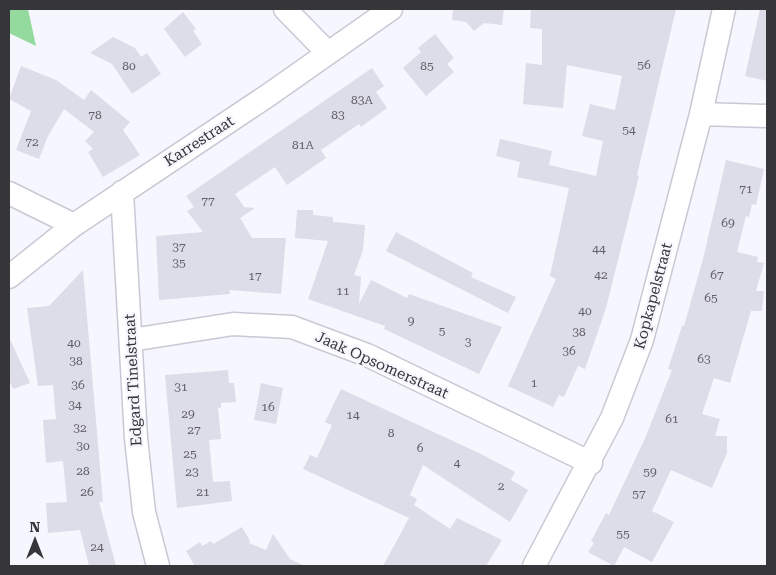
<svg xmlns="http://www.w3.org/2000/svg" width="776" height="575" font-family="'Roboto Serif',serif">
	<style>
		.green { fill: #94da9f }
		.building { fill: #dddce9 }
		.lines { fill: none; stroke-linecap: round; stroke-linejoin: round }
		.minor-casing { stroke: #c9c9d5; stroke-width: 25 }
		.minor { stroke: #fff; stroke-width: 22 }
		.labels { text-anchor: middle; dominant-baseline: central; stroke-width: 4.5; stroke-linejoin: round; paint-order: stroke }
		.number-label { font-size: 12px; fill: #606066 }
		.street-label { font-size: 15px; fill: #36363a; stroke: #f6f6fe }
	</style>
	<rect width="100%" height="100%" fill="#f6f6fe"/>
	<path class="green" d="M9,9h19l8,37 -27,-13z"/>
	<path class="building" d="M453,9h51l-2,16 -18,-2 -10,8 -8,-9 -14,-2z
		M531,9h145l-39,166 2,1 -33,132 -21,61 -7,-3 -14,31 -5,-2 -6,12 -45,-21 48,-107 -6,-3 19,-88 -52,-11 3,-15 -24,-6 4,-17 52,12 -3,14 47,11 7,-35 -21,-5 8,-32 25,6 7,-34 -55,-11 -4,43 -40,-4 3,-41 16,2v-36l-12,-1z
		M760,9h7v72l-22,-5z
		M183,12l13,17 -3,2 9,13 -17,13 -21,-28z
		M435,34l19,24 -7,6 7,8 -28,24 -23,-28 18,-16 -3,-4z
		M113,37l22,11 6,9 6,-4 14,21 -29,20 -20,-30 -22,-11z
		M21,66l35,14 28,20 7,-10 39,32 -7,8 17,25 -37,22 -15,-25 5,-3 -8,-8 9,-9 -30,-23 -16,27 -9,23 -23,-9 15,-39 -22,-12z
		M372,68l12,18 -8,6 11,16 -26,19 -2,-3 -38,26 5,8 -39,27 -12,-18 -40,27 9,13 11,1 -15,10 12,20h34l-5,56 -52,-4 1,4 -71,6 -3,-64 47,-4 -16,-21 7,-4 -8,-11z
		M726,160l38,9 -8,36 -4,-1 -3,13 -3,-1 -9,36 21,5 -1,5 7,1 -8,28h8l-2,20h-11l-21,72 -16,-5 -12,36 18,5 -5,17h12v17l-15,35 -41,-18 -19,41 22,11 -22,40 -28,-15 -10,19 -26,-14 6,-9 -3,-2 15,-28 3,2 37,-79 26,-66 -4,-1 14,-43h2l19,-67z
		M297,210h16v5l20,2v5l32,3 -2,25 -9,25 7,2 -2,27 12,-24 36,18 2,-4 93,33 -23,47 -95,-45 1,-3 -77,-27 20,-58 -33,-3z
		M396,232l77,41 -2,4 45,20 -8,16 -122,-62z
		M83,270l20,232h-4l17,64h-27l-9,-36 -32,3 -2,-30 21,-1 -4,-41 -17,2 -3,-43 13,-1 -3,-34 -15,1 -11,-78 22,-2z
		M9,337l21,46 -17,6 -4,-9z
		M228,370l1,13h5l2,19 -15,1v5h-3l3,31 -12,1 4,42 17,-1 2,20 -55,7 -12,-133z
		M261,383l22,5 -7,36 -22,-4z
		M341,389l140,65 34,18 -4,8 17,10 -18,32 -87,-57 -13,30 7,4 -3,6 36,24 7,-11 45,22 -16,26h-103l26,-48 -106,-49 7,-14 7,3 15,-33 -7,-3z
		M242,527l8,14 -1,2 17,7 7,-16 17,25 15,7h-110l-9,-15 14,-9 2,4 9,-5 2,3z"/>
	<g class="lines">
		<g class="minor-casing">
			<path id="minor" d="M285,9l42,43
				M701,114l66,2
				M122,192l14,246 8,74 14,54
				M9,193l65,32
				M9,277l65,-52 196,-131 121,-85
				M131,340l102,-16 59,3 75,28 224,108
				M534,566l78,-148 30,-78 59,-226 23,-105"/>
		</g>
		<use href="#minor" class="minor"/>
	</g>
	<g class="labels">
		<g class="number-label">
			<text x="644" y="65">56</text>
			<text x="129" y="66">80</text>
			<text x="427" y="66">85</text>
			<text x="362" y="100">83A</text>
			<text x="95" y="115">78</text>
			<text x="338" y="115">83</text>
			<text x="629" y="130">54</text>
			<text x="32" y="142">72</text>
			<text x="303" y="145">81A</text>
			<text x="746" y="189">71</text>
			<text x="208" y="201">77</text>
			<text x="728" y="223">69</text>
			<text x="179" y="247">37</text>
			<text x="599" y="249">44</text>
			<text x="179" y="263">35</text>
			<text x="601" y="275">42</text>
			<text x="717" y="275">67</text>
			<text x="255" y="276">17</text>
			<text x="343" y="291">11</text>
			<text x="711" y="298">65</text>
			<text x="585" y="311">40</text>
			<text x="411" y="321">9</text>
			<text x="442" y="331">5</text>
			<text x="579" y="332">38</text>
			<text x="468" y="342">3</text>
			<text x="74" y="343">40</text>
			<text x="569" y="351">36</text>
			<text x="704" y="359">63</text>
			<text x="76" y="361">38</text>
			<text x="534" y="383">1</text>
			<text x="78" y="385">36</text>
			<text x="181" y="387">31</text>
			<text x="75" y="405">34</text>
			<text x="268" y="407">16</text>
			<text x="188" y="414">29</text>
			<text x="353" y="415">14</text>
			<text x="672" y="419">61</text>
			<text x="80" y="428">32</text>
			<text x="194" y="430">27</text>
			<text x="391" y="433">8</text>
			<text x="83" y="446">30</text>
			<text x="420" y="448">6</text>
			<text x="190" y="454">25</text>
			<text x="457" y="463">4</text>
			<text x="83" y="471">28</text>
			<text x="192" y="472">23</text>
			<text x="650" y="472">59</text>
			<text x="501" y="486">2</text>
			<text x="87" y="492">26</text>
			<text x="203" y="492">21</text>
			<text x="639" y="494">57</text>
			<text x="623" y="534">55</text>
			<text x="97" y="547">24</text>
		</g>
		<g class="street-label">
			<text transform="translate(199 141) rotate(-33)">Karrestraat</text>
			<text transform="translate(653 296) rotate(-75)">Kopkapelstraat</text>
			<text transform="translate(382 365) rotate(24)">Jaak Opsomerstraat</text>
			<text transform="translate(133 380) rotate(-93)">Edgard Tinelstraat</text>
		</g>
	</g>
	<rect width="776" height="575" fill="none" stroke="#36363a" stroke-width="20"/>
	<g transform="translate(35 540)" stroke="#f6f6fe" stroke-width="4" paint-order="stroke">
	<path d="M0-4L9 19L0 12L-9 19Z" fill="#36363a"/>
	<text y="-8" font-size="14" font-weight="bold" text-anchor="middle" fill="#36363a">N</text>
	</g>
</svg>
